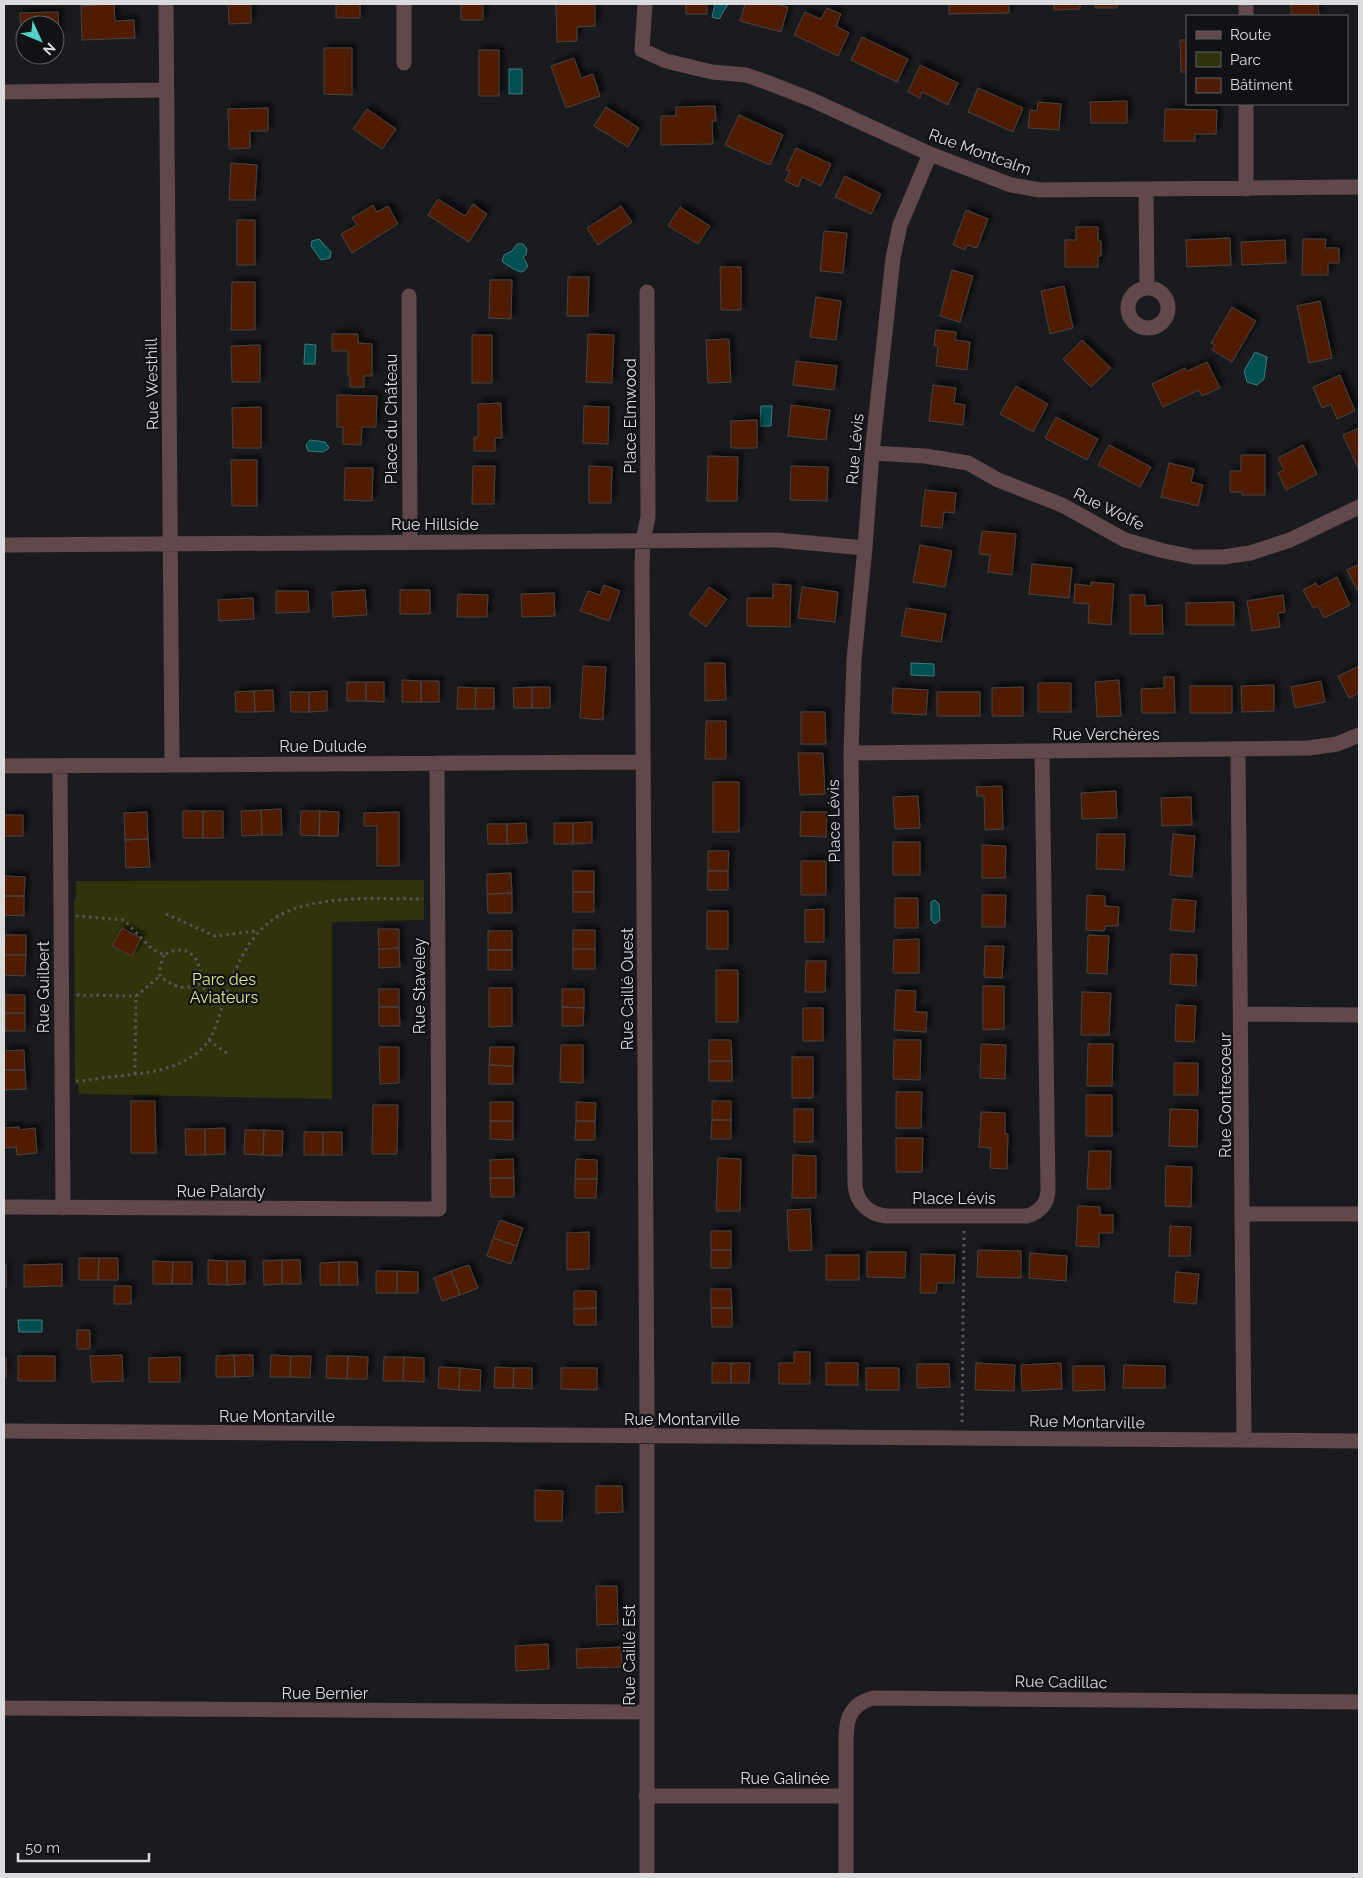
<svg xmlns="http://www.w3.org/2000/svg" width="1363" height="1878" font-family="Raleway,sans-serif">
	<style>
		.green { fill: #31340a }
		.water { fill: #005053; stroke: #417a7c }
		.building { fill: #4f1c06; stroke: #474342; filter: url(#shadow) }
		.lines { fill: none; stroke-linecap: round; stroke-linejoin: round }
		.path { stroke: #555659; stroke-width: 3; stroke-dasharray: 2.5 4; stroke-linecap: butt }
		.minor { stroke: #62474b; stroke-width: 15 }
		.labels { text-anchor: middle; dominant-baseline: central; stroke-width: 4.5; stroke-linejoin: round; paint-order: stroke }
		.street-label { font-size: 16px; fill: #dadbdd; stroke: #111215 }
		.park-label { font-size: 16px; fill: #dfe98f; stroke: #111215 }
	</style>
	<defs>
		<filter id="shadow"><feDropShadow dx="4.5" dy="-4.5" stdDeviation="2.5" flood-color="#0009"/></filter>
	</defs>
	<rect width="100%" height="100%" fill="#1a1b1e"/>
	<path class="green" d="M424,880v40l-92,2v177l-253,-5 -1,-10h-3l-1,-185h2v-18z"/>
	<path class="water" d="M715,4h13l-9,15 -7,-2z
		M509,69h13v25h-13z
		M319,239l12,13 -1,6 -9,2 -10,-14 1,-5z
		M517,244h6l4,5 -1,6 -3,2 5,9 -4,5 -3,1c-4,-1 -17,-8 -19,-11l2,-6 8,-4z
		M305,344l11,1 -1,19h-11z
		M1255,352l12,5 -3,22 -7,6 -10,-3 -3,-11z
		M761,406h11l-1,20h-11z
		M310,440l15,2 4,6 -6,4 -15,-1 -2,-6z
		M911,663l23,1v12l-23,-1z
		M935,900l4,4 1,16 -5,4 -4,-4v-18z
		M18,1320h24v12h-23z"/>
	<path class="building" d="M114,4l1,17 19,-1 1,18 -53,2 -1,-34z
		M228,4h23v19l-22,1z
		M336,4h24v14h-24z
		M461,4h22v16h-22z
		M556,4h39v22l-18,1v14l-20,1z
		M686,4h21v10h-21z
		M745,4h31l12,3 -7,25 -41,-11z
		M949,4h60v9l-60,1z
		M1026,4h54v5l-26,1v-6z
		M1095,4h22v4h-22z
		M1291,4h27l1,12h-28z
		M827,8l14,6 -5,12 13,7 -11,23 -44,-21 11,-23 16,7z
		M58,12l1,23h-4v-10h-30v11h-4l-1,-23z
		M862,37l46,22 -11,23 -46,-22z
		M1180,40h7v32h-6z
		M324,48h28v47l-28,-1z
		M479,50h20v46h-20z
		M574,58l7,20 12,-4 7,22 -34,12 -15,-42z
		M920,65l38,18 -10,22 -26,-13 -2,6 -12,-6z
		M978,88l45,20 -10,24 -45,-20z
		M1127,101v22h-36l-1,-21z
		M1038,102l23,2 -2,26 -31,-2 2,-18 7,1z
		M715,106l1,15h-4l1,23 -52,1v-29h15v-9z
		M606,107l33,21 -11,19 -34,-21z
		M268,108v23h-18v17l-21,1 -1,-40z
		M367,109l29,20 -14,20 -29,-20z
		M1165,109l52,1 -1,24h-21v7h-31z
		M739,115l44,20 -13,30 -45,-20z
		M796,148l35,16 -10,22 -19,-9 -4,10 -13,-6 5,-10 -4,-1z
		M231,163l26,2 -2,35h-26z
		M845,176l36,18 -10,20 -36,-17z
		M438,199l27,17 8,-12 14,10 -18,28 -41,-27z
		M373,205l4,7 11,-6 10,18 -46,29 -11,-19 16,-9 -5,-7z
		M621,206l11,16 -34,23 -11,-17z
		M680,207l30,19 -12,18 -30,-18z
		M966,210l22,9 -11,29 -10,-3 -2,5 -12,-5z
		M237,220h18v45h-18z
		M1076,227h22v14h3v15h-3v11h-33v-27h11z
		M824,231l23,2 -4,40 -23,-2z
		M1230,238l1,27 -44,2 -1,-27z
		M1303,239h23l-1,9h14v15h-11v12h-26z
		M1285,240l1,23 -44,2 -1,-23z
		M720,267h21v43h-20z
		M952,270l21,6 -13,46 -20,-6z
		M568,277h21l-1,39h-21z
		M490,280h22l-1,39 -22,-1z
		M232,282h23v48h-24z
		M1064,286l9,42 -23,6 -9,-43z
		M816,297l25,4 -5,39 -26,-3z
		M1320,301l12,57 -23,5 -12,-57z
		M1232,307l24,14 -24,41 -20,-12 3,-5 -4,-2z
		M936,330l20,2 -1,8 15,2 -3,28 -31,-4 2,-20 -4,-1z
		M332,334h26v9l14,1v32h-8v11h-14v-11h-2v-25h-16z
		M588,334l26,1 -2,48 -26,-1z
		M472,335h20v48h-20z
		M729,339l2,43 -23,1 -2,-43z
		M1082,340l29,28 -20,19 -28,-28z
		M260,345v37h-28l-1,-36z
		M796,361l41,5 -3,24 -41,-5z
		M1207,362l13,26 -18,8 -3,-6 -36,17 -11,-23 33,-16 2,3z
		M1340,375l15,36 -18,8 -6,-15 -9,4 -9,-21z
		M933,385l23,3 -2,15 11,2 -2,20 -34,-4z
		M1016,386l32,18 -15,28 -33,-18z
		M337,395l40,1 -1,31h-14l-1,18 -18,-1v-17h-6z
		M501,403l1,35h-7v13h-21v-14h4v-33z
		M791,405l39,5 -4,30 -38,-4z
		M584,406l25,1 -1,37 -25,-1z
		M261,407v41h-28l-1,-40z
		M1056,417l42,22 -11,21 -42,-22z
		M757,420v28h-26v-27z
		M1359,428v42l-16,-35z
		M1109,445l42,22 -11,20 -42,-22z
		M1303,445l14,29 -31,16 -8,-17 6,-3 -6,-12z
		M1241,455h24v40h-23v-3h-12v-21h11z
		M708,456l30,1 -1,44h-30z
		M231,460h26v46h-25z
		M1169,463l25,6 -3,13 12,3 -5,21 -37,-9z
		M473,466h22l-1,38h-22z
		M589,466l23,1 -1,36h-22z
		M791,466l37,1 -1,34 -37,-1z
		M345,468h28l-1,33 -28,-1z
		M925,490l31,3 -2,20 -10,-1 -2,16 -21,-2z
		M982,531l34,3 -4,41 -24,-3 2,-17 -11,-1z
		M920,545l32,6 -7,36 -32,-5z
		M1032,564l40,4 -3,30 -40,-4z
		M1359,564v25l-2,1 -10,-20z
		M1337,577l13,28 -26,13 -6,-12 -5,2 -10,-18 13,-7 2,4z
		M1091,582l23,2 -3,41 -23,-2 1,-19 -15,-1 1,-19 16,2z
		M773,584l18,1 -1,42 -43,-1v-28h26z
		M604,585l16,6 -11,30 -29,-10 8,-20 12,4z
		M709,587l18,12 -21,28 -17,-13z
		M802,587l36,5 -3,30 -37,-4z
		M365,590l2,25 -34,2 -1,-25z
		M400,590h30v24h-30z
		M276,591h32l1,21 -33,1z
		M554,593l1,23 -33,1 -1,-23z
		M458,594l30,1 -1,22h-30z
		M1130,595h15v11l17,-1 1,29h-33z
		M1283,595l2,17 -7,1 2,14 -28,4 -5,-30z
		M253,598l1,21 -35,2 -1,-21z
		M1234,602v23h-48v-22z
		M906,608l40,6 -5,28 -40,-6z
		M705,663h20l1,37 -21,1z
		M583,666l23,1 -3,53 -23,-2z
		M1359,666v27l-10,5 -11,-22z
		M1164,677h10l1,36h-33l-1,-24 23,-1z
		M402,680l19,1v21h-19z
		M1119,680l2,36 -24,1 -2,-35z
		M421,681h18v21h-18z
		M1321,681l4,21 -30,6 -4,-21z
		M347,682h19v19h-19z
		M366,682h18v20l-18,-1z
		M1038,683h33v29h-33z
		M1274,685v26l-32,1 -1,-26z
		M1190,686h42v27h-42z
		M458,687l18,1 -1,21h-18z
		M532,687h18v21h-18z
		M532,687v21h-18l-1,-20z
		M1023,687v29h-31v-28z
		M476,688h18v21h-19z
		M893,688l35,2 -2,25 -34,-2z
		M273,690l1,21 -19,1 -1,-21z
		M254,691l1,21h-19l-1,-20z
		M327,691v20l-18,1v-20z
		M290,692h19v20h-18z
		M937,692h43v24h-43z
		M801,712h24l1,32h-25z
		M706,721h20v38h-21z
		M798,753h25l2,41 -25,1z
		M713,782h26v50h-26z
		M1002,786l1,43 -18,1 -1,-34h-7l-1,-9z
		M1116,791l1,27 -35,1 -1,-26z
		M918,796l2,32 -25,1 -2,-32z
		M1191,797l1,28 -30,1 -1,-28z
		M281,809l1,26h-20l-1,-25z
		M261,810l1,25 -20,1 -1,-25z
		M183,811h20v27h-20z
		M203,811h20v27h-20z
		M301,811h19l-1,25 -19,-1z
		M320,811l19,1 -1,24h-19z
		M147,812l1,27 -23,1 -1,-27z
		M399,812v54h-22v-40h-13v-13z
		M801,812h26l-1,25 -26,-1z
		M4,815h19v21h-19z
		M592,822v21l-19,1v-21z
		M526,823l1,20 -20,1v-20z
		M554,823h19v21h-19z
		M487,824h20v20h-19z
		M1097,834h28l-1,36 -28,-1z
		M1173,834l22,2 -3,41 -22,-2z
		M148,839l2,28 -24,1 -1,-28z
		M893,842h27v33h-27z
		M982,845l24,1 -1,32h-23z
		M708,851h21l-1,20h-20z
		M801,861h25v34h-25z
		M573,871h21v21h-21z
		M708,871h20v19h-21z
		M511,873l1,20 -25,1v-20z
		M4,876l21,1 -1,19h-20z
		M573,892h21v20h-21z
		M512,893v20h-24l-1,-19z
		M982,895h24l-1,32h-23z
		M1087,895l18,1v10l14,1 -1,19h-13l-1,5 -18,-1z
		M4,896h20v20l-20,-1z
		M895,898h23v30h-23z
		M1173,899l23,2 -2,31 -24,-2z
		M824,909v33h-19v-32z
		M707,911h21v38h-21z
		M122,928l19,10 -9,18 -20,-10z
		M378,929h21v19l-20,1z
		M573,930h22v19h-22z
		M488,931h24v19h-24z
		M5,935h21v20h-22z
		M1088,935l21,1 -2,38 -20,-1z
		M919,939v34h-26l1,-33z
		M985,946h19l-2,32 -18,-1z
		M399,948l1,19 -21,1v-19z
		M573,949h22v20h-22z
		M488,950h24v20h-24z
		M1171,954l26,1 -1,31 -26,-2z
		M4,955h22l-1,21 -21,-1z
		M806,961h20l-1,31h-20z
		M716,970h22v52h-22z
		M983,986h21v43l-21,1z
		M489,988h23v38l-23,1z
		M379,989h20v18h-20z
		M562,989h22v19l-22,-1z
		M896,990l20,1 -1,21h12l-1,20 -32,-2z
		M1082,992l29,1 -2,42h-28z
		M5,995h20v18h-20z
		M1176,1005l20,1 -2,36 -19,-1z
		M379,1007h20l1,19h-21z
		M562,1007l22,1 -1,18h-21z
		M803,1008h20v33h-20z
		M5,1013h20v18h-20z
		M709,1040h22l1,21h-23z
		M894,1040h27l-1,40 -27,-1z
		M981,1044l25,1 -1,34 -25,-1z
		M1088,1044h25l-1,42h-25z
		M561,1045h22v38l-23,-1z
		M379,1047h20v36l-19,1z
		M490,1047h24l-1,19 -24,-1z
		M24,1050l1,20h-21v-19z
		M792,1057h21v41h-21z
		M709,1061h23v20h-23z
		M1174,1063h24v32h-24z
		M489,1065l24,1v18h-24z
		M4,1070h21l1,19 -22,1z
		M896,1092h26l-1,36h-25z
		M1086,1095h26v41h-26z
		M131,1101h24l1,52h-25z
		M712,1101h19v19h-19z
		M490,1102h23v19h-23z
		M576,1102l20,1 -1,18h-19z
		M373,1105h25l-1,49h-25z
		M794,1109h19v33h-19z
		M1170,1109l28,1 -1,37 -28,-1z
		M981,1112l24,1v21h3l-1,35 -17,-1 1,-20 -12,-1z
		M712,1120h19v19h-20z
		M490,1121h23v19l-23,-1z
		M576,1121h19v19h-20z
		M19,1127v3l16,-2 2,25 -20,2 -1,-8 -12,1v-20z
		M225,1128v26l-20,1v-26z
		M185,1129h20v26h-19z
		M245,1130h19l-1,25 -19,-1z
		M264,1130l19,1 -1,25 -19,-1z
		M304,1132h19v23h-19z
		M323,1132h19v23h-19z
		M896,1138h27l-1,34h-26z
		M1089,1151h22l-1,38h-23z
		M793,1155l23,1v42h-24z
		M718,1158l23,1 -1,52h-24z
		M513,1159l1,19h-24v-18z
		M576,1159l21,1v19h-22z
		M1166,1166l26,1 -1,40 -26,-1z
		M490,1178h24v19h-23z
		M575,1179h22l-1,19h-21z
		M1078,1206l22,1v8h13v18h-14v14l-23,-1z
		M810,1209l2,41 -23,1 -2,-41z
		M500,1220l23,8 -6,18 -24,-8z
		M1170,1226l21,1 -1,29h-21z
		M711,1231h20v19h-20z
		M589,1232v37l-22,1v-37z
		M493,1238l24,8 -6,18 -24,-8z
		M711,1250h20v18h-20z
		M978,1250l43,1v27l-44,-1z
		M867,1252h39l-1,26 -38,-1z
		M1030,1253l37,3 -1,25 -37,-3z
		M921,1254l34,1 -1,28h-17l-1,10h-16z
		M826,1255h33v25h-33z
		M79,1258h20l-1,22h-19z
		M99,1258h19v22h-20z
		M208,1260l19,1v24l-19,-1z
		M282,1260h18l1,24h-19z
		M282,1260v24l-18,1 -1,-24z
		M153,1261l20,1 -1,22h-19z
		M227,1261h18v23l-18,1z
		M173,1262h19v22h-20z
		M339,1262h18l1,23h-19z
		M339,1262v23h-19v-22z
		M62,1264v22l-38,1v-22z
		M4,1265h2v22h-2z
		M469,1265l9,23 -18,7 -9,-24z
		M376,1271h21v22h-21z
		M397,1271l21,1v21h-21z
		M451,1271l9,24 -18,6 -8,-23z
		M1176,1272l23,2 -3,30 -22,-2z
		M114,1286h17v18h-17z
		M711,1289h20l1,19h-21z
		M574,1291h22v17l-22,1z
		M596,1308v17h-22v-16z
		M711,1308h21v19h-20z
		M77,1330h13v19h-13z
		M794,1352h16v32h-31v-21h15z
		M122,1355l1,26 -31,1 -2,-26z
		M234,1355h19v21l-18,1z
		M234,1355l1,22h-19v-21z
		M271,1355l20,1 -1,21h-20z
		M18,1356h37v25h-37z
		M291,1356h20l-1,22 -20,-1z
		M327,1356h21l-1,23 -21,-1z
		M348,1356l20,1 -1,22h-20z
		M180,1357v25h-31v-24z
		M384,1357h20l-1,24h-20z
		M404,1357l20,1v24l-21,-1z
		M4,1358h2v20h-2z
		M712,1363h19v20h-19z
		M731,1363h19l-1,20h-18z
		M826,1363h32v22h-32z
		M976,1363l39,2 -1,26 -39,-1z
		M1061,1363l1,26 -40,2 -1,-26z
		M917,1364h32l1,23 -33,1z
		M1124,1365l41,1v22h-42z
		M1073,1366h31l1,24 -32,1z
		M439,1367l21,1 -1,22 -21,-2z
		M495,1367l19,1 -1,20h-19z
		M460,1368l21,2 -1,21 -21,-1z
		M514,1368h18v21l-19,-1z
		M561,1368h36v22l-36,-1z
		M866,1368h33v22h-33z
		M596,1486h26l1,26 -27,1z
		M535,1490l28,1 -1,30h-27z
		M596,1586h21l1,38 -21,1z
		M548,1644l1,25 -33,2 -1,-25z
		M621,1647l1,20 -45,1 -1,-19z"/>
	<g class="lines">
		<path class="path" d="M166,914l49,22 42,-5
			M76,916l48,4 28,29 12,6c24,-14 40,4 35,29l24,21
			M164,955l-4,12v9c12,10 24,15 39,8
			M77,995l59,1
			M209,1040l20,15
			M135,1074l1,-78 24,-20
			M76,1081c12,0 23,-3 34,-4 31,-4 61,-4 87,-24 16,-12 20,-30 26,-49 12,-38 28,-79 68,-94 41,-15 89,-11 132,-11
			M962,1422l2,-191"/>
		<path class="minor" d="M166,4l6,760
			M645,4l-3,46 24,11 46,11 34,3 20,7 44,17 120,55 81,31 29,5 319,-3
			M1246,16v-12
			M404,63v-59
			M4,92l162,-2
			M1246,104v85
			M930,154l-30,71 -7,33 -21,195 -7,95 -11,111 -3,94 4,431c1,18 13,30 31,32h141c13,-4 20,-12 21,-25l-6,-440
			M1146,189l1,99
			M1128 308a20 20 0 1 1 40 0a20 20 0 1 1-40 0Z
			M409,296l1,245
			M872,453l53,3 43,7 30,17 64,25 63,35 39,11 30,6h29l27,-4 40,-13 69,-33
			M4,545l773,-5 88,8
			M1238,750l6,690
			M851,753l458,-5 28,-4 22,-9
			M4,766l639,-4
			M60,766l3,442
			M1241,1014l118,1
			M4,1207l435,2 -2,-446
			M1243,1214h116
			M4,1431l1355,10
			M4,1708l642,4
			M646,1796h200v78
			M846,1796c0,-15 0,-30 0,-44 0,-25 -2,-46 27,-54l486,4
			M647,1874v-456l-5,-852 1,-26 5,-23 -1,-225"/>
	</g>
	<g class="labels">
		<g class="street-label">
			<text transform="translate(980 152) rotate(20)">Rue Montcalm</text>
			<text transform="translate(152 384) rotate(-91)">Rue Westhill</text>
			<text transform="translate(630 416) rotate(-90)">Place Elmwood</text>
			<text transform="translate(391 419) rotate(-90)">Place du Château</text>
			<text transform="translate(855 449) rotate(-85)">Rue Lévis</text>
			<text transform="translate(1109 509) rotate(26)">Rue Wolfe</text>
			<text x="435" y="524">Rue Hillside</text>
			<text x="1106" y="734">Rue Verchères</text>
			<text x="323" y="746">Rue Dulude</text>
			<text transform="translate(834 821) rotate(-91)">Place Lévis</text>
			<text transform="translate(419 986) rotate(-90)">Rue Staveley</text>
			<text transform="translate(43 987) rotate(-90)">Rue Guilbert</text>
			<text transform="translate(627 989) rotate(-90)">Rue Caillé Ouest</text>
			<text transform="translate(1225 1095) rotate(-90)">Rue Contrecoeur</text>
			<text x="221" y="1191">Rue Palardy</text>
			<text x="954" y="1198">Place Lévis</text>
			<text x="277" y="1416">Rue Montarville</text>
			<text x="682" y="1419">Rue Montarville</text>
			<text transform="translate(1087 1422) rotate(1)">Rue Montarville</text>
			<text transform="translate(629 1655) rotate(-90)">Rue Caillé Est</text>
			<text transform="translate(1061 1682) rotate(1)">Rue Cadillac</text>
			<text x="325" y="1693">Rue Bernier</text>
			<text x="785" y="1778">Rue Galinée</text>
		</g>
		<g class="park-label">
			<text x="224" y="979">Parc des<tspan x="224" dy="18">Aviateurs</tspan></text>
		</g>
	</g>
	<rect width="1363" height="1878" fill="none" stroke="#dadbdd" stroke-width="10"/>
	<rect x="1186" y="15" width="162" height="90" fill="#111215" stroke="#616265"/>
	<rect x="1196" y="31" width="25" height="8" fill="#62474b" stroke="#616265"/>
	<text x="1230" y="40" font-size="15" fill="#dadbdd">Route</text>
	<rect x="1196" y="52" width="25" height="15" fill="#31340a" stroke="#616265"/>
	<text x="1230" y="65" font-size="15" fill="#dadbdd">Parc</text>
	<rect x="1196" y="78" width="25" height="15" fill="#4f1c06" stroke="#616265"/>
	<text x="1230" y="90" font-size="15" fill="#dadbdd">Bâtiment</text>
	<g transform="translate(40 40) rotate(134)"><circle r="24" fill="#111215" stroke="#616265"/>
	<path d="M0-4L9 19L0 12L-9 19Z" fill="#55cec5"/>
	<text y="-8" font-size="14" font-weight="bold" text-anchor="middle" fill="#dadbdd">N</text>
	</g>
	<path d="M18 1853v8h131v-8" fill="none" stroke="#dadbdd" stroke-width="2.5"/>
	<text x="25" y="1853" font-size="15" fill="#dadbdd" stroke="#111215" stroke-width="4" paint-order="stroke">50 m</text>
</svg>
